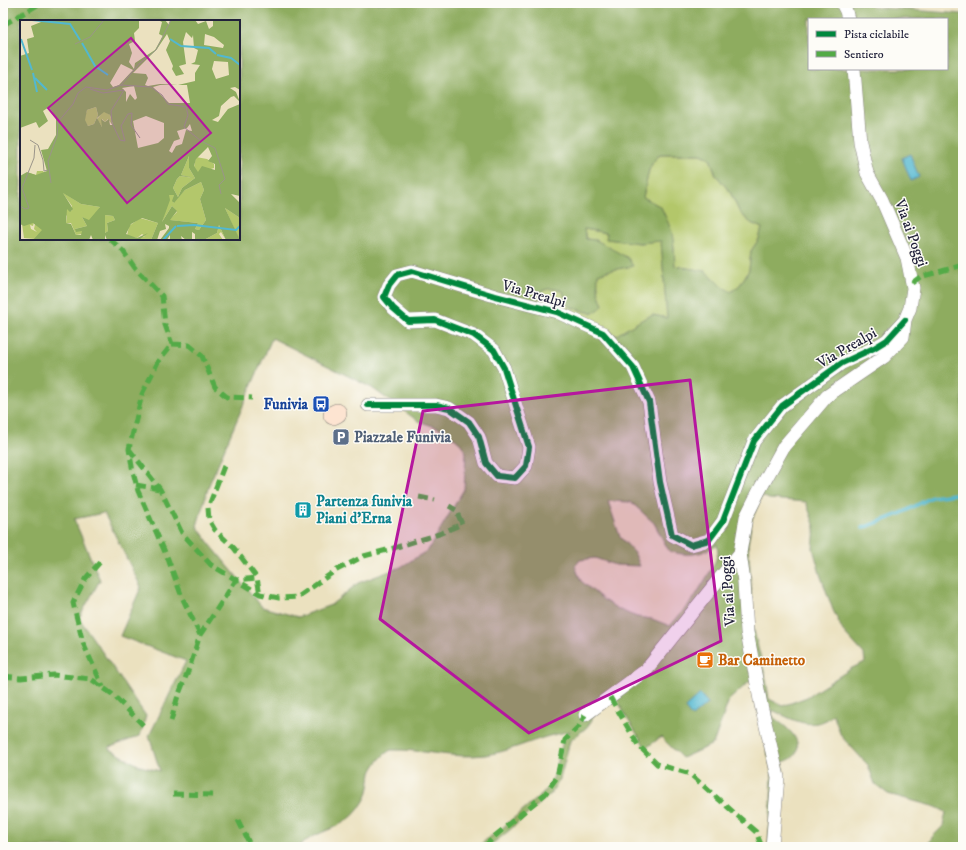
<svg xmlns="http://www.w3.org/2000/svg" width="966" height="850" font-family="'IM FELL DW Pica',serif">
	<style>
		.green { fill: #b3c76b; stroke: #6a7453 }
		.forest { fill: #8eac5f; stroke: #58674d; fill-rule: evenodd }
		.water { fill: #52b8d0; stroke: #3a6d86 }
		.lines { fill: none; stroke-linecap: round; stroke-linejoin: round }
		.stream { stroke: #52b8d0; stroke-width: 3.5 }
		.street-casing { stroke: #86827d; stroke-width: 14 }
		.secondary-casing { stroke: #86827d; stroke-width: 20 }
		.street { stroke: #fff; stroke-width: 13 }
		.secondary { stroke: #fde4d1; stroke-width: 19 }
		.quiet { stroke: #53aa46; stroke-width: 5; stroke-dasharray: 10 5; stroke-linecap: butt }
		.cycleway-casing { stroke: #fdfcf7; stroke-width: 8 }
		.cycleway { stroke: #00873e; stroke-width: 6 }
		.marked { fill: #b5179e; fill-opacity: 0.2; stroke: #b5179e; stroke-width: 3; stroke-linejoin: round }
		.labels { text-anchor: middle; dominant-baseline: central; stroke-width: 3; stroke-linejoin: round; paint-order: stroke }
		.street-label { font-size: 15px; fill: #22223b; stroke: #fdfcf7 }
		.transit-label { font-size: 15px; font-weight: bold; fill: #164399; stroke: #fdfcf7; text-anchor: end }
		.service-label { font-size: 15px; font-weight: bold; fill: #4e5e75; stroke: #fdfcf7; text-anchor: start }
		.culture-label { font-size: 15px; font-weight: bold; fill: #0d838f; stroke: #fdfcf7; text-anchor: start }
		.food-label { font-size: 15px; font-weight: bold; fill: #c56008; stroke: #fdfcf7; text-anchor: start }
		.inset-river { fill: none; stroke: #52b8d0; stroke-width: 2 }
		.inset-road { fill: none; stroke: #9b958a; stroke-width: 1 }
		.view { fill: #b5179e; fill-opacity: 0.15; stroke: #b5179e; stroke-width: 2 }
		.inset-edge { fill: none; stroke: #22223b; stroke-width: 2 }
	</style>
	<rect width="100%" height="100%" fill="#fdfcf7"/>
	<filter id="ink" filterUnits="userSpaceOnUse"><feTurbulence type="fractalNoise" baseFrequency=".025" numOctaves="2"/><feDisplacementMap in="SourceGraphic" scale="8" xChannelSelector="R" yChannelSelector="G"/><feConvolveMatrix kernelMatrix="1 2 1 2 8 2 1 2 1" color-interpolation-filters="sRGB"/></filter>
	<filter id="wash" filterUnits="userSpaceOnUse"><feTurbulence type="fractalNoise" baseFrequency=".012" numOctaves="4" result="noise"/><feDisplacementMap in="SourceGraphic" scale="16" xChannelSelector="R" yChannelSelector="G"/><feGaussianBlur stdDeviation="0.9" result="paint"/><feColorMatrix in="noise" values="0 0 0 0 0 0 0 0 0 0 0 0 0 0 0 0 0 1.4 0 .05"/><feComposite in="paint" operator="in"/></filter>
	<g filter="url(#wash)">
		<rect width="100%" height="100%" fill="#ebe1bf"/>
		<path class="green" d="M661,154h40l9,4 6,17 14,17 10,21 11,10 11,5 -3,11 -8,12 -2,19 -9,15 -9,8 -11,-8 -15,-14 -31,-5v-19l-13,-40 -18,-10 6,-27 4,-8z
			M584,229l23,4v6l33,4 21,-3 6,78 -14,-3 -8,3 -30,18 -10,-7 -68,-26 5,-12c8,-4 14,-2 21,0l3,13 8,4 17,5 12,-8c-5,-12 -6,-18 -5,-31l9,-3 25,-5 -36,-26 -10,-1z"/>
		<path class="forest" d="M3,3h865l4,4 91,7v833h-37l7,-11 10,-10 3,-14 -10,-5 -48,-13 -13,-10 -7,-19 -27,-29 -8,-22c-2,2 -4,5 -7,6 -19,10 -38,-3 -54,-10l1,7c10,8 28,19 24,34 -2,7 -8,9 -14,11 2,28 -2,56 -4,85h-11l3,-45 1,-29 -21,-93 -22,20 -16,44 -31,14 -21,-21 -15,11 -21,-33 -8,-16 -25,18v3l-5,7 -17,14 -10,38 -9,15 -46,40 -17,13h-10l9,-8 14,-10 45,-39 8,-14 10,-39 6,-6c-7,2 -14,3 -21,5 -21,6 -42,16 -64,19 -32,4 -63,-6 -94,-5 -7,3 -18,16 -20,23 -1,6 -1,12 -3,18 -1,7 -6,13 -10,19 -15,20 -43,20 -60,37h-295zM809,19h138v50h-138zM21,21h218v218h-218zM660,154h41l9,4 6,17 14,17 10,21 11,10 11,5 -3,11 -8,12 -2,19 -9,15 -9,7 -11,-7 -15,-14 -30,-5 -1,-19 -2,-15 -5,-12 -6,-13 -18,-10 6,-27 4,-8zM584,229l23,4 -1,6 34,4 21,-2 6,77 -14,-3 -8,3 -30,18 -10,-7 -68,-26 5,-12c8,-4 14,-2 21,0l3,13c7,4 25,12 32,6 2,-1 3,-3 5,-5 -5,-11 -6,-19 -5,-31l9,-3 26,-5 -5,-8 -32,-18 -10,-1zM272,338l100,50 46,33 27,9 16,14 5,8 -2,37 -36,61 -27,17 -43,16 -27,22 -33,12 -36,-10 -53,-64 -12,-17 12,-41zM762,496l7,3 37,3 9,25 -2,21 7,26 13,36 10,21 21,23 1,8 -13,6 -45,29 -24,9 -14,-7 -3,-20 -13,-52 -3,-58 -2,-24 4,-26zM608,501l23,1 23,21 15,28c17,6 35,4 48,-7l1,9 -4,12 -20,33 -24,28 -18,-7 -15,-2 -17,-7 -15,-9 -24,-20 -6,-15 5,-6 15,-2 20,7 25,1 -6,-14 -14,-15zM104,513l37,74 -21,49 66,25 -37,75 11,35 -20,-5 -32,-18 32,-12 6,-20 -67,-98 21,-38 -26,-61z"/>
		<path class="water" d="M910,154l9,23 -8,4 -9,-23z
			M700,694l8,9 -16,14 -7,-9z"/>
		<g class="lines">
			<path class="stream" d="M863,528l39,-15 30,-16 31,-4"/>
		</g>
	</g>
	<g filter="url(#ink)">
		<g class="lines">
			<g class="street-casing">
				<path id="street" d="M842,3l4,8 2,8
					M368,405h68l13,3 20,14 10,15 7,26 11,13 18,2 11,-12 3,-19 -25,-79 -10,-18 -20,-15 -39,-15 -27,1 -15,-13 -9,-11 5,-12 8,-10 15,-4 83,25 62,16 46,21 30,34 16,35 11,80 12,53 19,10 18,-5 14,-19 31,-80 28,-35 60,-43 32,-15 13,-8 18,-20
					M585,715l61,-45 94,-117
					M772,847l6,-70 -17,-72 -14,-73 -3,-50 -4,-29 6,-36 13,-26 25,-45 43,-50 57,-39 19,-20 2,-17 5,-12 3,-20 -6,-30 -25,-58 -15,-27 -7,-31 -6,-73"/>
			</g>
			<g class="secondary-casing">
				<path id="secondary" d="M333,415l4,-2"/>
			</g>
			<use href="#street" class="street"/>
			<use href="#secondary" class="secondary"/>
			<path class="quiet" d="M3,25l38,-22
				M110,239l13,12 12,17 27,28 3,29 7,19
				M912,283l8,-6 43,-12
				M129,449l31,40 22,44 29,32 49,29 19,4 19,-1 37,-26 29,-15 23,-6 52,-16 23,-10 -6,-14 -7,-4
				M224,466l-16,42 1,12 6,10 19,18 23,30 3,16
				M136,485l24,4
				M419,497l16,3
				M100,562l-15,17 -12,24 10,40 20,44
				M200,635l-18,-38 -14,-38 -30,-68 -5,-19 -4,-23 13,-55 16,-32 14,-18 17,1 13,11 13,31 12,10 25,1
				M3,676l18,2 33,-3 37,4 21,15 31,31
				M610,697l28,48 19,19 33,10 66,58 6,15
				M171,721l6,-22 13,-33 10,-31 36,-55 21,-2
				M173,794l41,1
				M238,820l13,27
				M484,847l11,-11 50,-42 12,-17 8,-37 14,-14 6,-11"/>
			<g class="cycleway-casing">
				<path id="cycleway" d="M368,405h68l13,3 20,14 10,15 7,26 11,13 18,2 11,-12 3,-19 -25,-79 -10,-18 -20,-15 -39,-15 -27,1 -15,-13 -9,-11 5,-12 8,-10 15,-4 83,25 62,16 46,21 30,34 16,35 11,80 12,53 19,10 18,-5 14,-19 31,-80 28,-35 60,-43 32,-15 13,-8 18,-20"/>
			</g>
			<use href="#cycleway" class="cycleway"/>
		</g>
	</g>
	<path class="marked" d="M690,380l31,261 -192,92 -149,-114 43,-208z"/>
	<defs>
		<g id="bus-square" transform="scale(0.9)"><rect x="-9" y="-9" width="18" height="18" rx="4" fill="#1a4fb4" stroke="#fdfcf7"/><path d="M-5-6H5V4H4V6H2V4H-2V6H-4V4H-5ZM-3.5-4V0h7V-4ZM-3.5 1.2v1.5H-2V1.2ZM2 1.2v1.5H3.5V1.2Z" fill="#fff"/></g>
		<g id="parking-square" transform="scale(0.9)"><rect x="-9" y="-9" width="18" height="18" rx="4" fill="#5c6f8a" stroke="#fdfcf7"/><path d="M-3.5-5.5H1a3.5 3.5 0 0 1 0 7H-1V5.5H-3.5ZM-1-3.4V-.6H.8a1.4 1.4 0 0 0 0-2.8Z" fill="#fff"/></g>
		<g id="building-square" transform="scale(0.9)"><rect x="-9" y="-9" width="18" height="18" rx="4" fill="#0f9aa8" stroke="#fdfcf7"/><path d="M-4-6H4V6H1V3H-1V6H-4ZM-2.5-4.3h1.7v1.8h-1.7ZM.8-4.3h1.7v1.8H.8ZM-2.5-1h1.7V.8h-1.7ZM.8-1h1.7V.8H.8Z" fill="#fff"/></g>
		<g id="cafe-square" transform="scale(0.9)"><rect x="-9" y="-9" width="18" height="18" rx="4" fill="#e8710a" stroke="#fdfcf7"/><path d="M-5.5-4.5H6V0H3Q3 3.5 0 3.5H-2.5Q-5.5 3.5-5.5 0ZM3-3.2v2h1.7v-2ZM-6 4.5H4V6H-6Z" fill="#fff"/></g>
	</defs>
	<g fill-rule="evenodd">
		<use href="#bus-square" x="321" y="404"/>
		<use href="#parking-square" x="341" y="437"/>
		<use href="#building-square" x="303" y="510"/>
		<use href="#cafe-square" x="705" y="660"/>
	</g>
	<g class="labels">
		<g class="street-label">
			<text transform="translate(911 233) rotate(70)">Via ai Poggi</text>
			<text transform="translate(534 294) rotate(16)">Via Prealpi</text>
			<text transform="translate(847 348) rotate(-30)">Via Prealpi</text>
			<text transform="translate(728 591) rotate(-94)">Via ai Poggi</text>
		</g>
		<g class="transit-label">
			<text x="308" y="404">Funivia</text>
		</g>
		<g class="service-label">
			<text x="354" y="437">Piazzale Funivia</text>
		</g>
		<g class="culture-label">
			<text x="316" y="501">Partenza funivia<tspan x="316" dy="17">Piani d'Erna</tspan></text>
		</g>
		<g class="food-label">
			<text x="718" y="660">Bar Caminetto</text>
		</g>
	</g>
	<g transform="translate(20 20)">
		<rect width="220" height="220" fill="#ebe1bf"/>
		<path d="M76,87l2,8 -4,9 -6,2 -4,-6 3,-10zM84,91l6,4 3,11 -5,-7 -3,3 -3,-3v8l-5,-8zM169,136v12l6,10 -13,10 -4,9 -5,-9 4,-9 3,-3 14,2 -13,-3zM176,137l11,2 7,5v4l-16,5 -4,-6zM17,151h6l29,40v-5l-10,-14 19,12 19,3 -8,12 -4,2 -6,-4 5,9 -12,3 7,2v3l-6,1 -5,-12h-5l1,-7 -38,-43 7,2zM181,162l3,8 -4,9 6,21 -7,10 -4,-1 3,-6 -29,-3 8,-8 -5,-6 -10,16 7,-27h5l-1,8 12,-13zM205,188l15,10v20l-2,-1zM85,195l8,1 2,4 -8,3 1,8 -3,2zM120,198l18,5 -7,17h-16l10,-4 -3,-2 -5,4 -10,-2 2,-10zM14,202l-1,4 -3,-1 1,4 6,3 -3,-3 1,-5 8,4 3,12 -22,-2 -2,-14zM199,205l7,15 -5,-8 -2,2 4,6h-19l13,-7z" fill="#b3c76b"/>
		<path d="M26,0h93v8l-5,5 1,8 -6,3 3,9 -3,9 5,7 1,-6 20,-13 8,-14 -4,-2 3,-12 -4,-2h7l4,5 1,-5h25l3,4 8,-3 3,8 4,-3v-6h27v70l-5,-3 -5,1 6,4 4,10 -6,-6 -3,1 -10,9 -2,10 -7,4 6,2 10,-13 12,-5v92l-9,-2 9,9v15l-15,-10 15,32h-14l-7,-15 -2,8 -13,7h-9v-6l-3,-2v8h-6l-5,-4 1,4h-12v-5l-3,5h-7l9,-12v-2l-4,-2 1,5 -6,2 -3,9h-6l7,-17 -16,-5 -11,6 -5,10 11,4 11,-5 -8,6 -33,1 -2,-5v5h-12l-2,-5 -2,5h-56l9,-10 -9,-7 -9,3 -4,-2v-48l7,-4 9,3 11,-4 -6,-21 7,-1 8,-14v-18l-7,-10 -6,4 5,10 -9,7 -3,-6 -16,6v-72l9,-3 -2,-14 7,-2 -3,-11zM166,12l6,6 1,-3 1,13 4,2 -3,12 -4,2 9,1 -5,8v8l-17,4 -18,-1 -12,2 -3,-1 3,-7 -2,-4 -13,-1 24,-24 10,-15 3,7 -4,9 7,16 -1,3 4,7 8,-2 -5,-8 7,-2 -3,-22zM185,14l9,3 10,8 -1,3 -19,-3zM194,41l14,1 1,13 -13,4 -4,-10zM101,44l12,6 -14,15 -6,2 -3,-4zM140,65h27l3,18h-21l-16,-16zM114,66l3,12 -2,2 -5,-6 -4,8v-10l-4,-4zM76,87l2,8 -4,9 -6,2 -3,-6 2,-10zM84,92l6,3 3,10h-3l-1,-6 -4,3 -4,-3 1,8 -5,-9zM126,96l18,7v15l-6,5 -20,5 -5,-27zM170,104l2,7 -6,-1 -4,14 -6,2 -4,7 -3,-2 5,-10 6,-2 -3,-8 10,-3zM188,127l4,9 -4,5 7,3v6l-13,-4 -4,6 -4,-6 2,-7zM169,136v12l6,10 -13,10 -4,9 -5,-9 4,-9 3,-3 15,2 -14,-3zM181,162l3,8 -4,9 6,21 -7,10 -4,-1 3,-6 -28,-3 7,-9 -5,-5 -10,16 8,-22 -1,-5h5l-2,6 2,2 11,-13zM43,173l18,11 19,3 -11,13 -7,-3 5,9 -12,3 1,3 6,-1 -1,4h-5l-5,-11 -5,-1 1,-14 3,3 3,-3zM85,195l8,1 2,4 -8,3 1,8 -3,2z" fill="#8eac5f" fill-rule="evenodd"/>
		<path class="inset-river" d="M12,0l38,4 10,16M1,19l11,31M150,19l11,7 28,2 7,6M62,23l13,23 13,9M197,35l14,3 9,7M13,53l4,19M15,58l12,12M157,206l17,-1 42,5 4,-4M143,220l13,-14"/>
		<path class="inset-road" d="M55,24l15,-7 14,-17M101,65l30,2 11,8 6,9 18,3 2,8 -4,12 17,14 14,7 10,31 -6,6 2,9M70,69l13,4 21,-3 -13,21 1,12 8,17 5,1 -4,-15 7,-12 4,-1 -1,12 9,13M10,120l8,5 5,15 1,11 4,-1M31,163l-3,-22 9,-25 1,-14 15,-18 5,-11 8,-6 21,3 14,-5 19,-22 16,-13 15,-30M0,186l5,3 4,-1 -7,-20 12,-30 1,-13"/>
		<path class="view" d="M111,18l80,95 -84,70 -79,-95z"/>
		<rect width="220" height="220" class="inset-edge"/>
	</g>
	<rect width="966" height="850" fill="none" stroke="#fdfcf7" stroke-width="16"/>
	<rect x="808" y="18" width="140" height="52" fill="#fdfcf7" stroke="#a5a5ac"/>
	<rect x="816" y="31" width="20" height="6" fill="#00873e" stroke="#a5a5ac"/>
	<text x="844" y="38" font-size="12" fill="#22223b">Pista ciclabile</text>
	<rect x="816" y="51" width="20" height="6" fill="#53aa46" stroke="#a5a5ac"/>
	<text x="844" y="58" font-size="12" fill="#22223b">Sentiero</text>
</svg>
